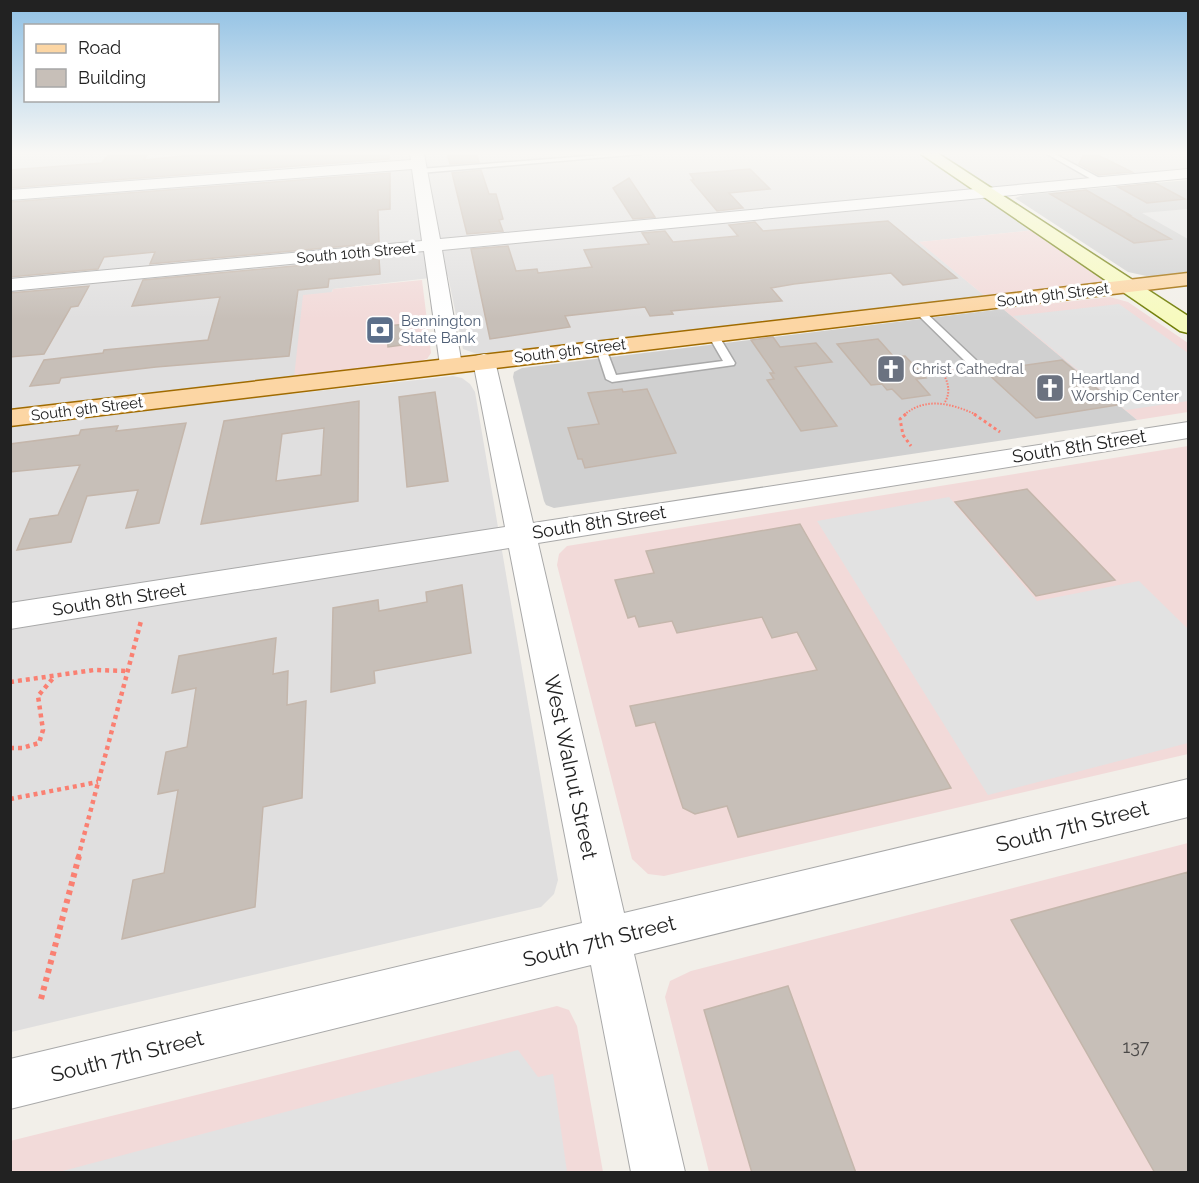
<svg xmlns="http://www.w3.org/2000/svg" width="1199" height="1183" font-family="Raleway,sans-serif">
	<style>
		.residential { fill: #e0dfdf }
		.commercial { fill: #f2dad9 }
		.religious { fill: #d0d0d0 }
		.parking { fill: #e2e2e2 }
		.building { fill: #c7bfb8; stroke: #c4b6ab; stroke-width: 1.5; fill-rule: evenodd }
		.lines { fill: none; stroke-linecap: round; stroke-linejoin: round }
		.lane-casing { stroke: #a9a9a9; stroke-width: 3 }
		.street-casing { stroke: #a9a9a9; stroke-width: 2 }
		.secondary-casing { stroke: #707d05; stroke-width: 3 }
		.primary-casing { stroke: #a06b00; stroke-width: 3 }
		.path-far3 { stroke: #fa8072; stroke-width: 2; stroke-dasharray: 1.5 1.5; stroke-linecap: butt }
		.path-far2 { stroke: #fa8072; stroke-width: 3; stroke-dasharray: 3 3; stroke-linecap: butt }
		.path-far1 { stroke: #fa8072; stroke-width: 4.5; stroke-dasharray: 4 4; stroke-linecap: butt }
		.path { stroke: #fa8072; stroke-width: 6; stroke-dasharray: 4.5 4.5; stroke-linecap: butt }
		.lane { fill: #fff; fill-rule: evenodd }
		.street { fill: #fff; fill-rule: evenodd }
		.secondary { fill: #f7fabf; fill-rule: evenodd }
		.primary { fill: #fcd6a4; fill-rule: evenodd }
		.labels { text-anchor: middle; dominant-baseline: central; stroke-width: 6; stroke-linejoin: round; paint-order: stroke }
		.far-street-label { font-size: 15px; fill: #222; stroke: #fff }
		.far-service-label { font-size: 15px; fill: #4e5e75; stroke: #fff; text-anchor: start }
		.far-worship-label { font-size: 15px; fill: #5b616d; stroke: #fff; text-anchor: start }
		.street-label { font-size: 18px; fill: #222; stroke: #fff }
		.near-number-label { font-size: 18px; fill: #4b4948 }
		.near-street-label { font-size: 21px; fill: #222; stroke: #fff }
	</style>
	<rect width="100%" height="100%" fill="#f2efe9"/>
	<path class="residential" d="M10,154h1178v17l-215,18 61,41 -114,12 66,55 -506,58 -17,-6 -15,-73 -115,13 -39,89 -2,16 161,-18 9,2 8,6 5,8 83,488 -4,14 -13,13 -530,125z"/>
	<path class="commercial" d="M1034,230l72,49 -6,4 -114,14 -67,-55z
		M422,280l9,73 -4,6 -22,6 -111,13 9,-83 29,-3 1,-3z
		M1110,297l18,5 60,41v69l-51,8 -134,-111z
		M1188,446v308l-524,122 -16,-2 -16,-15 -75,-294 2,-11 8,-8z
		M1188,843v329h-479l-44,-175 5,-16 21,-10z
		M557,1006l12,4 8,16 26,146h-592l-1,-31z"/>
	<path class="religious" d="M1188,180v92l-37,5 -23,-5 -113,-74 8,-3z
		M1003,309l134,111 -583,88 -8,-3 -2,-4 -31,-124 1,-5 8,-4z"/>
	<path class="parking" d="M1188,209v30l-46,-26z
		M1119,304l69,49v48l-62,9 -113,-94z
		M949,497l88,104 102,-20 49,48v114l-200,52 -171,-274z
		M518,1050l20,27 15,-3 14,98h-508z"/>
	<path class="building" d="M109,154h39l-4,6 58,-6h187v5l-379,29v-18l92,-7z
		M447,154h29l3,8 -29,2z
		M1084,154h12l36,18 -33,3 -20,-11z
		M750,169l20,20 -41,4 14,15 -26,3 -26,-31h3l-4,-6z
		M481,170l8,24h7l7,25 -4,1 4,11 -36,3 -15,-61z
		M390,173v36l-12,1 1,33 -229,21 5,-12 -51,5 -6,12 -88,8v-75z
		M629,178l26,39 -22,2 -20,-31z
		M1155,183l30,16 -38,4 -29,-16z
		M1086,190l44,25h-2l43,24 -37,4 -84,-49z
		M888,221l69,57 -54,7 -12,-12 -97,11 -23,4 11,13 -111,10 2,3 -23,2 -5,-9 -80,9 5,11 -80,12 -19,-90 37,-3 8,25 21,-2 1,4 54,-6 -8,-17 65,-6 -7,-11 23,-2 8,11 65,-6 -9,-11 26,-3 8,9z
		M379,258l1,16 -51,5 -1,8 -30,3 -9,66 -133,11 -95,11 -2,5 -29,3 14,-26 59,-7 1,-3 104,-10 12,-43 -88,9 11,-26z
		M89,286l-11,20 -7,1 -27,47 -34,3v-64z
		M407,324l2,20 -21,3 -2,-21z
		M773,337l7,10 36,-4 16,19 -37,5 42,59 -36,5 -34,-51 7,-1 -4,-6h4l-23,-33z
		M878,339l16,18 11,-1 21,22 -10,1 14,16 -28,4 -10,-10 -5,1 -5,-6 -11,1 -34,-41z
		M1062,360l55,45 -81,13 -51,-47z
		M622,389l1,3 24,-3 29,64 -91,15 -3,-9h-4l-10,-31 31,-4 -11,-31z
		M435,392l13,89 -41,6 -8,-90z
		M359,401l-1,100 -157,23 23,-103zM324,428l-3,47 -45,6 6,-47z
		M186,423l-27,100 -33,5 12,-38 -51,6 -16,46 -54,8 13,-31 28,-4 22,-50 -70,7v-28l69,-9 2,-5 37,-4 -2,5z
		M1027,489l88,91 -79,16 -81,-94z
		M800,524l151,264 -213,49 -11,-31 -32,8 -12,-6 -28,-86 -19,4 -6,-20 187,-36 -20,-38 -25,6 -10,-21 -85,16 -5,-12 -33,6 -4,-11 -7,2 -13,-38 39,-7 -8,-22z
		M462,585l9,68 -97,18 1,12 -44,9 2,-84 45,-8 1,11 48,-9 -1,-10z
		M276,638l-3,36 15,-3 -1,34 19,-4 -4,97 -39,9 -8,100 -133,32 11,-59 31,-7 14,-83 -20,4 8,-42 21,-5 9,-59 -24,5 7,-37z
		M1188,872v301h-33l-144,-253z
		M788,986l68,187h-104l-48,-163z"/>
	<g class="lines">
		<g class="lane-casing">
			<path id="lane" d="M614,154h27l-221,19 -4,-2 4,-2z
				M1047,154h8l52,28 -7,2z
				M916,309h6l54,51v4h-8l-52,-51z
				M713,332l4,1 18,30 -1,2 -122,17 -6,-3 -10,-31 9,-2 11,29 107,-14 -15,-26z"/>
		</g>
		<g class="street-casing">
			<path id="street" d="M410,154h14l16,85 748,-70v9l-746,72 20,115 -3,5 -8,2 -8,-2 -3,-5 -16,-114 -414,40v-12l412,-38 -10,-72 -402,31v-10l401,-30z
				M484,354l8,2 3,5 38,162 655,-101v16l-650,105 86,370 564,-134v38l-554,137 51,218h-54l-40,-207 -581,144v-50l572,-136 -73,-375 -499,81v-26l495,-76 -32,-166 3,-5z"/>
		</g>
		<g class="secondary-casing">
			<path id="secondary" d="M921,154h18l249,162v17l-8,-2z"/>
		</g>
		<g class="primary-casing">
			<path id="primary" d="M1188,273v12l-1178,141v-16z"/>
		</g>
		<path class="path-far3" d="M945,402c6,-10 3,-20 -2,-29l11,-4
			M904,415c22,-19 49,-11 73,0"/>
		<path class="path-far2" d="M906,414l-6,5 3,16 8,11
			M974,414l26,18"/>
		<path class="path-far1" d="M10,682l84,-12 34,1
			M10,748h12l17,-5 4,-13 -5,-34 16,-19
			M10,799l88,-17
			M78,858l63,-237"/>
		<path class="path" d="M41,999l38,-143"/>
		<use href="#lane" class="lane"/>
		<use href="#street" class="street"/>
		<use href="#secondary" class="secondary"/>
		<use href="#primary" class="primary"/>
	</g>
	<linearGradient id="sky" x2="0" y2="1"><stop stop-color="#8fc0e4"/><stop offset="0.48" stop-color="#f9f8f5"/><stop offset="1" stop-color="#f9f8f5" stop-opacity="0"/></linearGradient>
	<rect width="1199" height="319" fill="url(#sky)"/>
	<defs>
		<g id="bank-square" transform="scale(1.5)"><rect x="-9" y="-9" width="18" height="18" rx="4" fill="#5c6f8a" stroke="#fff"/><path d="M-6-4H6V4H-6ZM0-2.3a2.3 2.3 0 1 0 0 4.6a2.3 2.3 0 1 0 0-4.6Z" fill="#fff"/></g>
		<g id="church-square" transform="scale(1.5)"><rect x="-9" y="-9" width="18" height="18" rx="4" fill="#6b7280" stroke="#fff"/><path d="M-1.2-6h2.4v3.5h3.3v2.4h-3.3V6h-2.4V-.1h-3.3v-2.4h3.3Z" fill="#fff"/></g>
	</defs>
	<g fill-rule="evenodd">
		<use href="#bank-square" x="380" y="330"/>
		<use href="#church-square" x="891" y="369"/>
		<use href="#church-square" x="1050" y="388"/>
	</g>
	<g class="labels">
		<g class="far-street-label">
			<text transform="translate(356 253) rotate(-5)">South 10th Street</text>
			<text transform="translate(1053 295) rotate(-7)">South 9th Street</text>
			<text transform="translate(570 351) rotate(-7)">South 9th Street</text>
			<text transform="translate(87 409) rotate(-7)">South 9th Street</text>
		</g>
		<g class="far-service-label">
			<text x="401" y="321">Bennington<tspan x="401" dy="17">State Bank</tspan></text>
		</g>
		<g class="far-worship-label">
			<text x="912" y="369">Christ Cathedral</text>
			<text x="1071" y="379">Heartland<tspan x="1071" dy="17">Worship Center</tspan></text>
		</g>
		<g class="street-label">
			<text transform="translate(1079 446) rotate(-9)">South 8th Street</text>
			<text transform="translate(599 522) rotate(-9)">South 8th Street</text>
			<text transform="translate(119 599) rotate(-9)">South 8th Street</text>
		</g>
		<g class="near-number-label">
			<text x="1136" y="1046">137</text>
		</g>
		<g class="near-street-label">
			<text transform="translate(571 767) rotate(78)">West Walnut Street</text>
			<text transform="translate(1072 826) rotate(-14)">South 7th Street</text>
			<text transform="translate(599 941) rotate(-14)">South 7th Street</text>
			<text transform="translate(127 1056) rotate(-14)">South 7th Street</text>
		</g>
	</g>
	<rect width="1199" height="1183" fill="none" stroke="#222222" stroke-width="24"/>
	<rect x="24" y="24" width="195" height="78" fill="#ffffff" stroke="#a7a7a7" stroke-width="1.5"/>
	<rect x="36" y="44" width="30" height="9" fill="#fcd6a4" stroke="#a7a7a7" stroke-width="1.5"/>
	<text x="78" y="54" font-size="18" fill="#222222">Road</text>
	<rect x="36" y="69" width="30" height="18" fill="#c7bfb8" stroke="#a7a7a7" stroke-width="1.5"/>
	<text x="78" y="84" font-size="18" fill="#222222">Building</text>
</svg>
